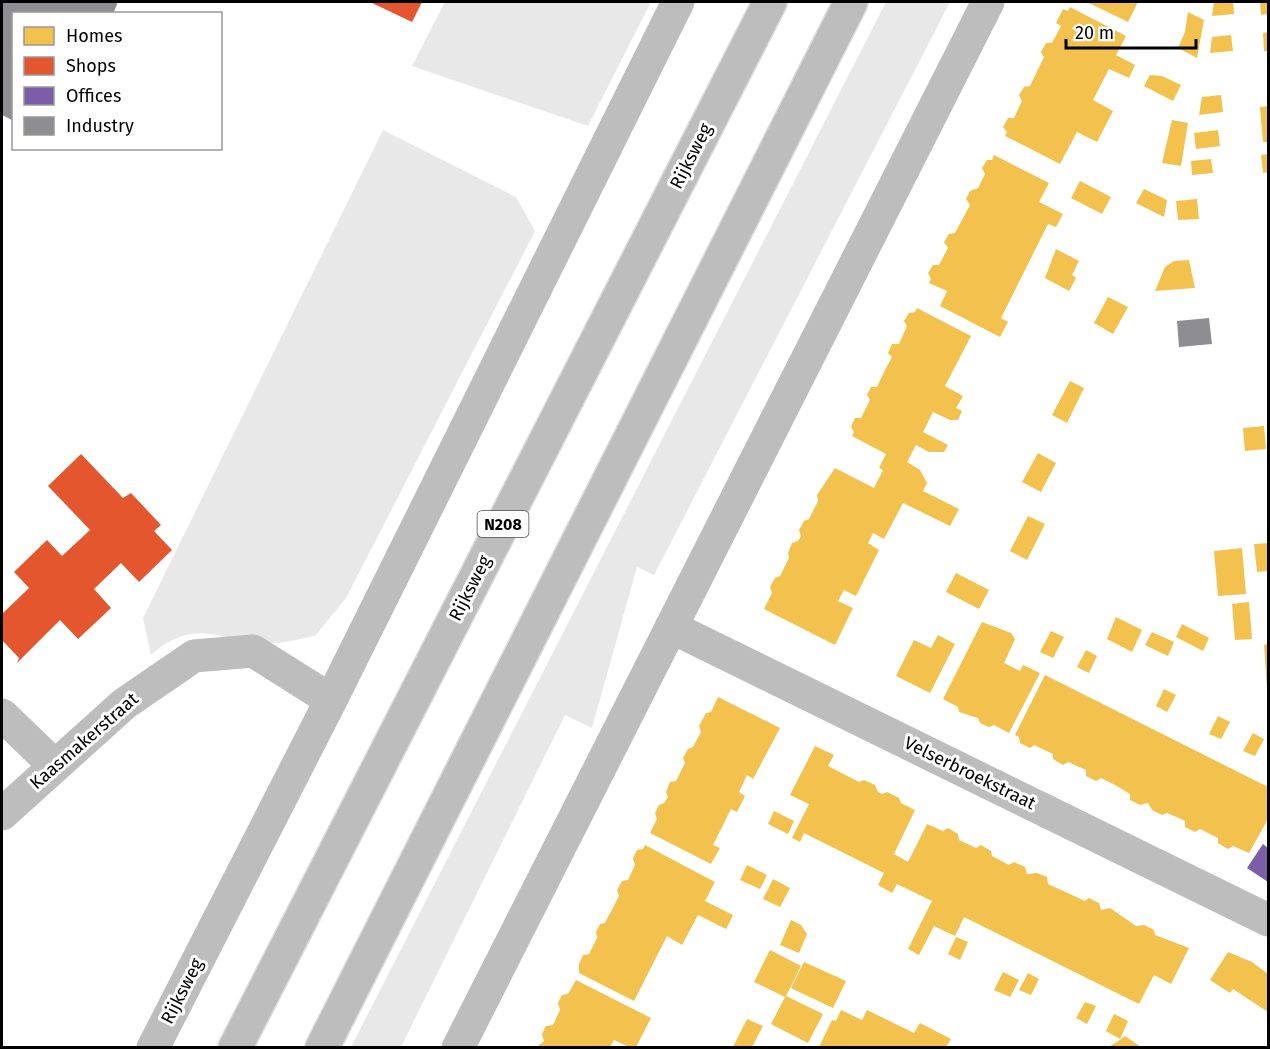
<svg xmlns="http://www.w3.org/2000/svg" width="1270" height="1049" font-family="'Fira Sans',sans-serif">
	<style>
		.green { fill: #e8e8e8 }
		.homes { fill: #f2c14e }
		.shops { fill: #e4572e }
		.offices { fill: #7b5ea7 }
		.industry { fill: #8d8d92 }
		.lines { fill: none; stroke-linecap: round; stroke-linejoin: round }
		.major-casing { stroke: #dbdbdb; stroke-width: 36 }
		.minor { stroke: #bdbdbd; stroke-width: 33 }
		.major { stroke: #bdbdbd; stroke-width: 33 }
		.labels { text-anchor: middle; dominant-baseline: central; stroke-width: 6; stroke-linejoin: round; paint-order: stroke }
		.shield { fill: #fff; stroke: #4c4c4c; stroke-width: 1.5 }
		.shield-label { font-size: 16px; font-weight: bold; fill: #000 }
		.street-label { font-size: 18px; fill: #000; stroke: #fff }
	</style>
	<rect width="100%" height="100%" fill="#fff"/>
	<path class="green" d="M445,2h206l-63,124 -176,-60z
		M886,2h64l-296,573 -17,-8 -45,161 -27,-13 -164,332h-50z
		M383,130l133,67 19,34 -189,367 -31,38c-14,2 -31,8 -46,7 -49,-1 -73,-28 -118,12l-8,-37z"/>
	<path class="homes" d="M1087,2h51l-10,20z
		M1214,2h19l1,12 -22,2z
		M1260,2h8v12l-7,1z
		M1070,7l56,29 -10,19 19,10 -6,13 -20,-9 -16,31 20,11 -16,31 -20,-10 -17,32 -55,-28 2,-4 -4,-5 5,-9h6l8,-17 -3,-6 5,-8 6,-1 14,-29 -3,-5 5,-9h6l9,-17 -5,-3 7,-14 5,2z
		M1188,12l16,8 -7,38 -19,-10 7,-16z
		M1268,32v19h-4l-1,-18z
		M1231,35l2,16 -23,2 2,-16z
		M1150,75l12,1 19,9 -8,16 -29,-15z
		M1221,95l2,17 -24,3 3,-18z
		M1268,106v36h-5l-3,-35z
		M1172,120l16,3 -7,43 -19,-3z
		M1218,130l2,16 -24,3 -2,-16z
		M1268,154v18l-5,1 -2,-18z
		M994,155l55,28 -10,19 24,12 -7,13 -8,-3 -47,94 7,4 -8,15 -60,-31 7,-15 -18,-8 2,-4 -3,-6 5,-8h6l9,-17 -4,-6 5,-8 6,-1 15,-28 -4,-6 4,-8 8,-3 7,-14 -3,-6 5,-8h5z
		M1211,159l2,14 -21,2 -1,-14z
		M1080,181l31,16 -9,17 -31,-16z
		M1144,189l23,11 -3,17 -28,-14z
		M1197,199l2,20 -21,1 -2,-19z
		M1056,249l23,12 -7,14 4,3 -7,13 -24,-13z
		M1189,260l6,28 -40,3 10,-24 9,-6z
		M1108,297l20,10 -15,27 -19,-11z
		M917,308l54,28 -26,50 18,10 -7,12 6,3 -4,9h-8l-17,-8 -10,20 25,13 -4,7h-15l-13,-7 -9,17 13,8 7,13 -4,8 36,18 -9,17 -47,-23 -19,36 -11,-6 -5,10 11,7 -23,46 -12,-6 -6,11 15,7 -18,37 -71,-36 8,-16 -2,-6 5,-9 5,-2 9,-18 -1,-5 4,-10 6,-2 3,-5 -2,-6 5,-9 5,-2 9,-18 -1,-6 18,-27 39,20 9,-18 -4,-2 7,-14 -34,-18 2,-4 -3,-5 4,-9h6l9,-18 -3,-5 4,-8h6l7,-15 8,-15 -4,-4 4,-9h7l8,-18 -3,-5 5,-8 6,-1z
		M1070,381l14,7 -17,35 -15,-8z
		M1264,426l2,23 -21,2 -2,-23z
		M1038,453l18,10 -15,29 -19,-10z
		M1028,516l17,8 -18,36 -17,-9z
		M1268,543v28l-11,1 -3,-28z
		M1242,548l4,46 -28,2 -4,-45z
		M956,573l33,17 -10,19 -33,-17z
		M1249,602l3,37 -17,1 -3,-36z
		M1116,617l26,13 -10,22 -25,-13z
		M982,622l29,11 4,6 -11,24 16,8 3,-6 17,8 -31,60 -15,-8 -5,2 -9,-4 -2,-5 -19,-6 -1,-5 -15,-8z
		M1182,624l27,14 -6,13 -27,-14z
		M1051,631l13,6 -11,21 -13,-6z
		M1152,632l22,10 -6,14 -23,-11z
		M938,635l17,9 -25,49 -34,-17 18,-36 17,8z
		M1268,644v44h-1l-3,-43z
		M1086,650l11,6 -8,17 -12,-6z
		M1045,675l223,112v32l-19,34 -16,-7 -5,3 -10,-6v-5l-18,-9 -5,3 -10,-5v-6l-4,-2 -14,-6 -5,2 -10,-5 -4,-7 -8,2 -10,-5v-6l-15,-9 -14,-7 -5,3 -10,-5v-6l-18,-8 -5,3 -10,-6v-5l-19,-9 -4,3 -10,-5 -1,-6 -4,-2z
		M1164,689l12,6 -9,17 -11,-6z
		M718,697l62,31 -27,51 -6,-4 -8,17 6,4 -8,16 -6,-3 -18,36 7,3 -9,16 -61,-31 7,-14 -2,-6 4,-8 5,-2 4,-6 -2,-5 4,-10 6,-1 9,-18 -2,-5 5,-9 5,-2 8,-15 -2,-6 7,-13 5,-1z
		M1218,716l12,6 -9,17 -12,-5z
		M1253,733l11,6 -9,17 -12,-5z
		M815,746l19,9 -6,11 31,16 5,-2 11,5 3,7 4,2 5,-2 12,6 2,5 14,7 -21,44 14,8 19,-38 16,7 5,-3 10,6 1,6 17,8 5,-3 10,6 1,5 17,9 5,-3 11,5 2,7 10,-1 10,4 1,7 37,17 4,-3 10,5 2,7 9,-2 26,18 8,-1 10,5 1,5 34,13 -18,36 -17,-9 -15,29 -175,-87 -9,19 -21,-10 -15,29 -11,-6 24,-48 -35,-17 -5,9 -14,-8 6,-12 -80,-40 -4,9 -8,-4 17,-34 -19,-9z
		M774,811l20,10 -6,13 -20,-10z
		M645,845l70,37 -10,19 28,14 -7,14 -28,-14 -16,30 -15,-9 -33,65 -55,-28v-9l4,-9 6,-1 8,-16 -1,-6 4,-8 5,-1 14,-27 -2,-6 5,-9 6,-1 7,-15 -2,-7 4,-8 6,-1z
		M747,865l20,10 -7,14 -20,-9z
		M773,879l17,9 -10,19 -17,-8z
		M791,920l10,5 6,9 -8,19 -19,-8z
		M956,937l12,5 -8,18 -12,-6z
		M770,950l31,16 -15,30 37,18 -15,29 -37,-19 14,-27 -31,-15z
		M1228,952l24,10 16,12v38l-35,-23 -3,4 -20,-13z
		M804,962l42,19 -13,27 -42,-20z
		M1003,972l16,8 -9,17 -16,-7z
		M1028,973l11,6 -8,16 -12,-5z
		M576,980l75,38 -15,29h-7l-15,-7 -4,7h-73l7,-6 -2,-7 4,-8 7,-1 7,-15 -2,-7 4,-8 6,-1z
		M1085,1002l11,4 -9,18 -11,-6z
		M841,1010l21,10 5,-10 47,23 6,-10 31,16 -5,8h-127l13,-27 4,1z
		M1114,1014l14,7 -8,18 -14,-8z
		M747,1019l16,7 -11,21h-19z
		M1125,1036l16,11h-33l9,-5z"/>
	<path class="shops" d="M370,2h52l-10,20z
		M81,454l42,44 8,-5 30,32 -7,6 18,19 -33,32 -18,-19 -27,26 17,19 -33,31 -18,-19 -43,43 2,-5 -17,-18v-26l27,-26 -15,-16 33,-32 15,16 28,-26 -42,-44z"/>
	<path class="offices" d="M1263,844l5,4v34l-21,-14z"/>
	<path class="industry" d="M2,2h116l-5,12h-99v107l-12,-6z
		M1209,318l3,26 -33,3 -2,-26z"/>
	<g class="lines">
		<g class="major-casing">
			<path id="major" d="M235,1048l535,-1046
				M322,1048l529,-1046"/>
		</g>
		<path class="minor" d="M671,627l597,293
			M2,715l53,51
			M2,814l122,-110 70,-48 59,-5 78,49
			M153,1048l178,-348 347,-698
			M458,1048l530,-1046"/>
		<use href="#major" class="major"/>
	</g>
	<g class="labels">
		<rect class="shield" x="477.5" y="511" width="51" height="26" rx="4.5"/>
		<g class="shield-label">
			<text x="503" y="524">N208</text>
		</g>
		<g class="street-label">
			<text transform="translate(691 156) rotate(-63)">Rijksweg</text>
			<text transform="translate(470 588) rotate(-63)">Rijksweg</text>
			<text transform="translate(84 741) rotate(-41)">Kaasmakerstraat</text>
			<text transform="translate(970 773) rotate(26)">Velserbroekstraat</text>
			<text transform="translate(182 991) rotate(-63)">Rijksweg</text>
		</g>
	</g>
	<rect width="1270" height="1049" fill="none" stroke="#000000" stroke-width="6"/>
	<rect x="12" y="12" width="210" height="138" fill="#ffffff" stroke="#999999" stroke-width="1.5"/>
	<rect x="24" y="27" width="30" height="18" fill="#f2c14e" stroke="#999999" stroke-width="1.5"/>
	<text x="66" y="42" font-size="18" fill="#000000">Homes</text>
	<rect x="24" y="57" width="30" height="18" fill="#e4572e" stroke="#999999" stroke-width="1.5"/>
	<text x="66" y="72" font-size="18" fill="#000000">Shops</text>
	<rect x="24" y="87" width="30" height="18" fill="#7b5ea7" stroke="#999999" stroke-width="1.5"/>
	<text x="66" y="102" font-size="18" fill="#000000">Offices</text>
	<rect x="24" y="117" width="30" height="18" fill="#8d8d92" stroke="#999999" stroke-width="1.5"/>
	<text x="66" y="132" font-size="18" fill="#000000">Industry</text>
	<path d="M1066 39v9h130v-9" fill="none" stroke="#000000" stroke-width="3"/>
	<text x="1075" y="39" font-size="18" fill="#000000" stroke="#ffffff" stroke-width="4.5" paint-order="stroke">20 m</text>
</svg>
